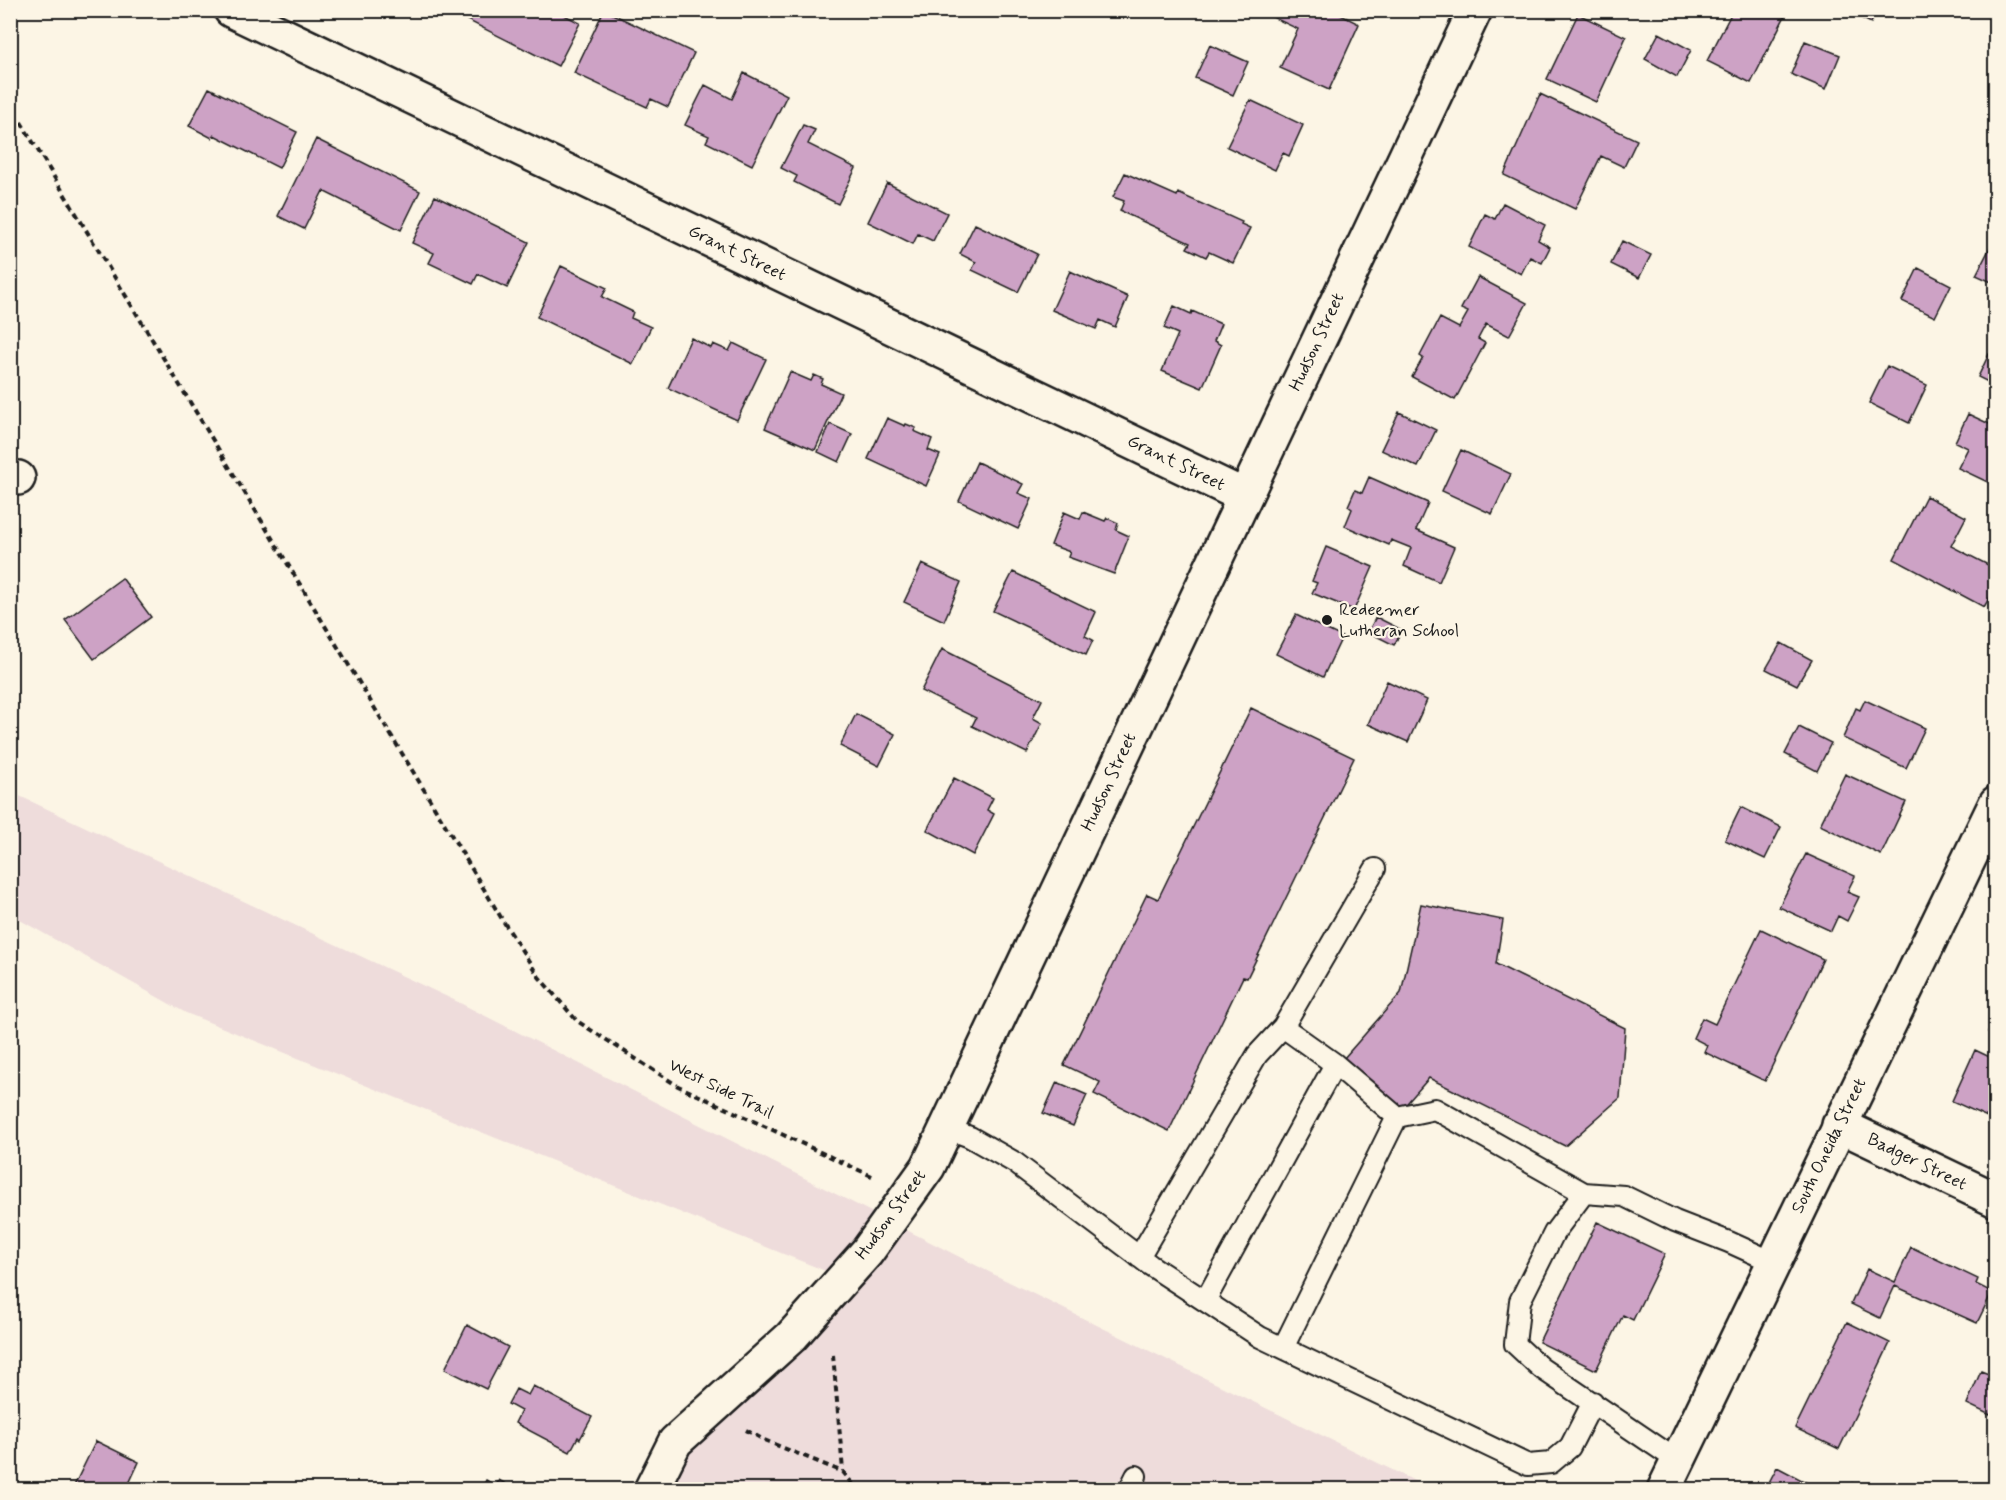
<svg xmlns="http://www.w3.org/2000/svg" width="2006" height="1500" font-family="Mynerve,sans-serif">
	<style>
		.built { fill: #eedcdb }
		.building { fill: #cda2c5; stroke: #1c1c1c; stroke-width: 1.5 }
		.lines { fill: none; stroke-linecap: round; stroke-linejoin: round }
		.lane-casing { stroke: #1c1c1c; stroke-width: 24 }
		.street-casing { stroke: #1c1c1c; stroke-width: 38 }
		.secondary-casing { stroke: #1c1c1c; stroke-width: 38 }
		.path { stroke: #1c1c1c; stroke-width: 4; stroke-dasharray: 6 4.5; stroke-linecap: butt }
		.lane { stroke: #fcf5e5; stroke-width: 20 }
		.street { stroke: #fcf5e5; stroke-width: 33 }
		.secondary { stroke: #fcf5e5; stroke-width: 33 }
		.poi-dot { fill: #1c1c1c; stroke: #fcf5e5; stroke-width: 2 }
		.labels { text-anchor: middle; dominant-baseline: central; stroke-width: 4.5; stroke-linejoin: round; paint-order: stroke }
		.street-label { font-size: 18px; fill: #1c1c1c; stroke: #fcf5e5 }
		.poi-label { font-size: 18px; fill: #1c1c1c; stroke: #fcf5e5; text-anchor: start }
	</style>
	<rect width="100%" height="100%" fill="#fcf5e5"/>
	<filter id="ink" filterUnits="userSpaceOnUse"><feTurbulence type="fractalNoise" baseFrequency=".0167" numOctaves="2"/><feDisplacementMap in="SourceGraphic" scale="12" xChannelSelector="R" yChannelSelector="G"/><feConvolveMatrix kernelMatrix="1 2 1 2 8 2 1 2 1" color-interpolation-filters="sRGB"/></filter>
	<g filter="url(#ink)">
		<path class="built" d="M11,792l445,209 545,277 430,211h-780l192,-211 -657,-265 -175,-98z"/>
		<path class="building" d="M472,10h83l25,13 -22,43 -91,-46z
			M604,10l90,43 -26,54 -17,-8 -4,8 -73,-34z
			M1271,10h60l28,14 -30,66 -49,-22 18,-39 -30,-14z
			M1733,10h55l-37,73 -44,-22z
			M1845,10h48l-3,7 -13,-6 -6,12z
			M1578,14l48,23 -30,65 -49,-23z
			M1659,33l32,17 -14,27 -32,-18z
			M1805,41l35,14 -14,34 -35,-15z
			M1210,45l38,17 -15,33 -38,-17z
			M744,73l43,22 -35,70 -46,-23 3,-6 -24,-11 20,-40 27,14z
			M209,88l88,44 -18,36 -65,-33 -2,3 -23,-12z
			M1540,94l97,46 -13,27 -23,-11 -26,53 -71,-34z
			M1250,100l53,25 -14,31 -6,-3 -8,17 -48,-23z
			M803,125l12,5 -7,14 48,24 -18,36 -44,-22 3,-6 -16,-8z
			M316,139l104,52 -19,39 -78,-39 -19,38 -26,-13z
			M1125,173l52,23 1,-3 64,29 -1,2 9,4 -17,35 -24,-11 -3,5 -19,-9 3,-5 -70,-32 4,-10 -11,-4z
			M887,183l60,30 -14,28 -15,-7 -5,10 -45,-22z
			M435,196l94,46 -22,46 -29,-14 -5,10 -44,-21 5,-10 -22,-10z
			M1503,203l42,22 -7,15 12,7 -8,16 -12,-6 -9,17 -52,-27 16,-33 10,5z
			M975,224l62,30 -19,38 -46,-22 4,-8 -16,-8z
			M1996,236v48l-20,-9z
			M1622,241l29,14 -12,23 -28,-14z
			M561,266l46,22 -5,9 31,15 -2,6 20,9 -18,37 -96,-47z
			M1918,268l33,17 -16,32 -33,-16z
			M1070,271l58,26 -13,30 -15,-7 -4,9 -44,-19z
			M1478,277l49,26 -18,33 -23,-12 -8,15 7,4 -30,57 -43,-23 11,-19 -3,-2 20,-38 19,10 9,-16 -7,-3z
			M1174,306l17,8 1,-3 29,13 -7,17 7,4 -19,43 -40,-17 16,-37 -14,-6z
			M691,338l20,10 2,-4 16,7 4,-8 33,16 -29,61 -69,-32z
			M1989,354l7,2v30l-18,-9z
			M1887,366l40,19 -18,38 -40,-20z
			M790,372l21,9 3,-6 9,4 -2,5 20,9 -26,57 -50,-22z
			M1399,412l37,18 -18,37 -37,-17z
			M1968,414l28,13v59l-38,-18 10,-20 -13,-6z
			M887,418l18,8 1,-2 10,4 -2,3 18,8 -4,11 12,5 -14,31 -58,-27z
			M830,424l22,10 -13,28 -21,-10z
			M1461,450l50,24 -19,40 -50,-23z
			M977,462l46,22 -5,9 14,6 -14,30 -59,-28z
			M1369,477l59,26 -12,27 38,17 -15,35 -35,-16 7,-18 -20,-8 -2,5 -44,-19 7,-17 -4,-3 7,-16 7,3z
			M1926,496l40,21 -15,29 45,23v18l-12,20 -90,-48z
			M1064,512l16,7 3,-7 22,9 2,-3 11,5 -2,7 13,6 -15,38 -46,-17 2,-5 -19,-7z
			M1326,547l47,20 -19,43 -42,-17 5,-10 -5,-2z
			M922,564l39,18 -17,39 -40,-19z
			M1013,572l83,40 -11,24 8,4 -7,15 -93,-44z
			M122,578l29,39 -57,42 -29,-39z
			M1296,615l46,22 -19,40 -47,-23z
			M1376,617l26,13 -8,15 -26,-13z
			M1781,643l31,17 -15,25 -31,-16z
			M942,649l100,51 -9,18 9,5 -15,30 -55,-27 4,-8 -55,-27z
			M1387,681l40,19 -19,42 -40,-18z
			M1865,700l60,28 -19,40 -63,-30 13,-30 4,2z
			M1251,708l103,50 -107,220 -4,-1 -74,154 -75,-37 6,-12 -36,-17 83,-171 11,5z
			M856,714l39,20 -16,32 -39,-20z
			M1799,727l32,16 -14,28 -32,-17z
			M1845,774l61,28 -25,53 -61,-30z
			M954,778l39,20 -6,12 7,4 -21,41 -46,-25z
			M1741,807l40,20 -16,32 -40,-19z
			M1806,854l49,22 -8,16 12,5 -12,24 -9,-5 -7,15 -52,-24z
			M1421,904l82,16 -7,44 129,64 -5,70 -55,48 -136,-68 -27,31 -58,-51 57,-65z
			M1761,929l62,30 -58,122 -61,-29 3,-7 -14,-7 9,-20 13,6z
			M1996,1016v20l-8,-4z
			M1975,1050l21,10v61l-44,-20z
			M1057,1082l30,13 -14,31 -30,-13z
			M1597,1222l68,32 -32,66 -10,-5 -27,55 -57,-28z
			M1911,1247l67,32 -2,5 16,8 -15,31 -82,-37 -15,32 -29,-14 16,-35 28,13z
			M1847,1322l43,21 -51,106 -44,-21z
			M467,1325l41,22 -22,42 -41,-20z
			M1981,1371l15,6v26l-6,12 -23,-11z
			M533,1386l59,31 -12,22 -2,-2 -8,15 -55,-29 6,-12 -13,-7 8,-15 12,6z
			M96,1441l43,21 -13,28h-54z
			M1777,1467l40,21 -1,2h-51z
			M486,1480l10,6 3,-6 17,10h-35z
			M1852,1483l15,7h-18z"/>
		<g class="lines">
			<g class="lane-casing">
				<path id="lane" d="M1283,1027l52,37 62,53 38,-8 149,84
					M946,1128l24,9 44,25 136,103 110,72 268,128 23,-2 19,-16 23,-45
					M1139,1257l118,-202 26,-28 92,-158
					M1205,1301l130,-237
					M1283,1348l114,-231
					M1678,1461l-137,-93 -26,-24 5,-43 34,-68 30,-40 40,3 51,25 54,21 44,20
					M1129,1490l7,-14"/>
			</g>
			<g class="street-casing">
				<path id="street" d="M231,10l1013,486
					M10,478h8
					M1839,1125l157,75
					M651,1490l24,-48 116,-105 76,-85 61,-85 547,-1157"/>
			</g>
			<g class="secondary-casing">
				<path id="secondary" d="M1664,1490l332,-687"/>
			</g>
			<path class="path" d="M10,104l495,820 34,53 38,44 101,65 198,92
				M833,1355l10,116
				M746,1430l18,10 79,32 15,18"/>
			<use href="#lane" class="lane"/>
			<use href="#street" class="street"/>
			<use href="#secondary" class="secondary"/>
		</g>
	</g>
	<circle class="poi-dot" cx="1327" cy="620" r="6"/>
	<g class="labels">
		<g class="street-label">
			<text transform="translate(737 253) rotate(26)">Grant Street</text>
			<text transform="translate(1317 342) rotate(-65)">Hudson Street</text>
			<text transform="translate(1176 463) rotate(26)">Grant Street</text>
			<text transform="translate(1109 782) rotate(-65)">Hudson Street</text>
			<text transform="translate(721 1089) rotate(26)">West Side Trail</text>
			<text transform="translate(1829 1146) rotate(-64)">South Oneida Street</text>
			<text transform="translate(1917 1162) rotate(26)">Badger Street</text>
			<text transform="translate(891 1215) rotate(-54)">Hudson Street</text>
		</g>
		<g class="poi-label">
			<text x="1339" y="610">Redeemer<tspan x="1339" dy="21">Lutheran School</tspan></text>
		</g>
	</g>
	<rect width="2006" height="1500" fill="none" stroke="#fcf5e5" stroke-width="36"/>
	<rect x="18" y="18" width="1970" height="1464" fill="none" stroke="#1c1c1c" stroke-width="2" filter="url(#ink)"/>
</svg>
